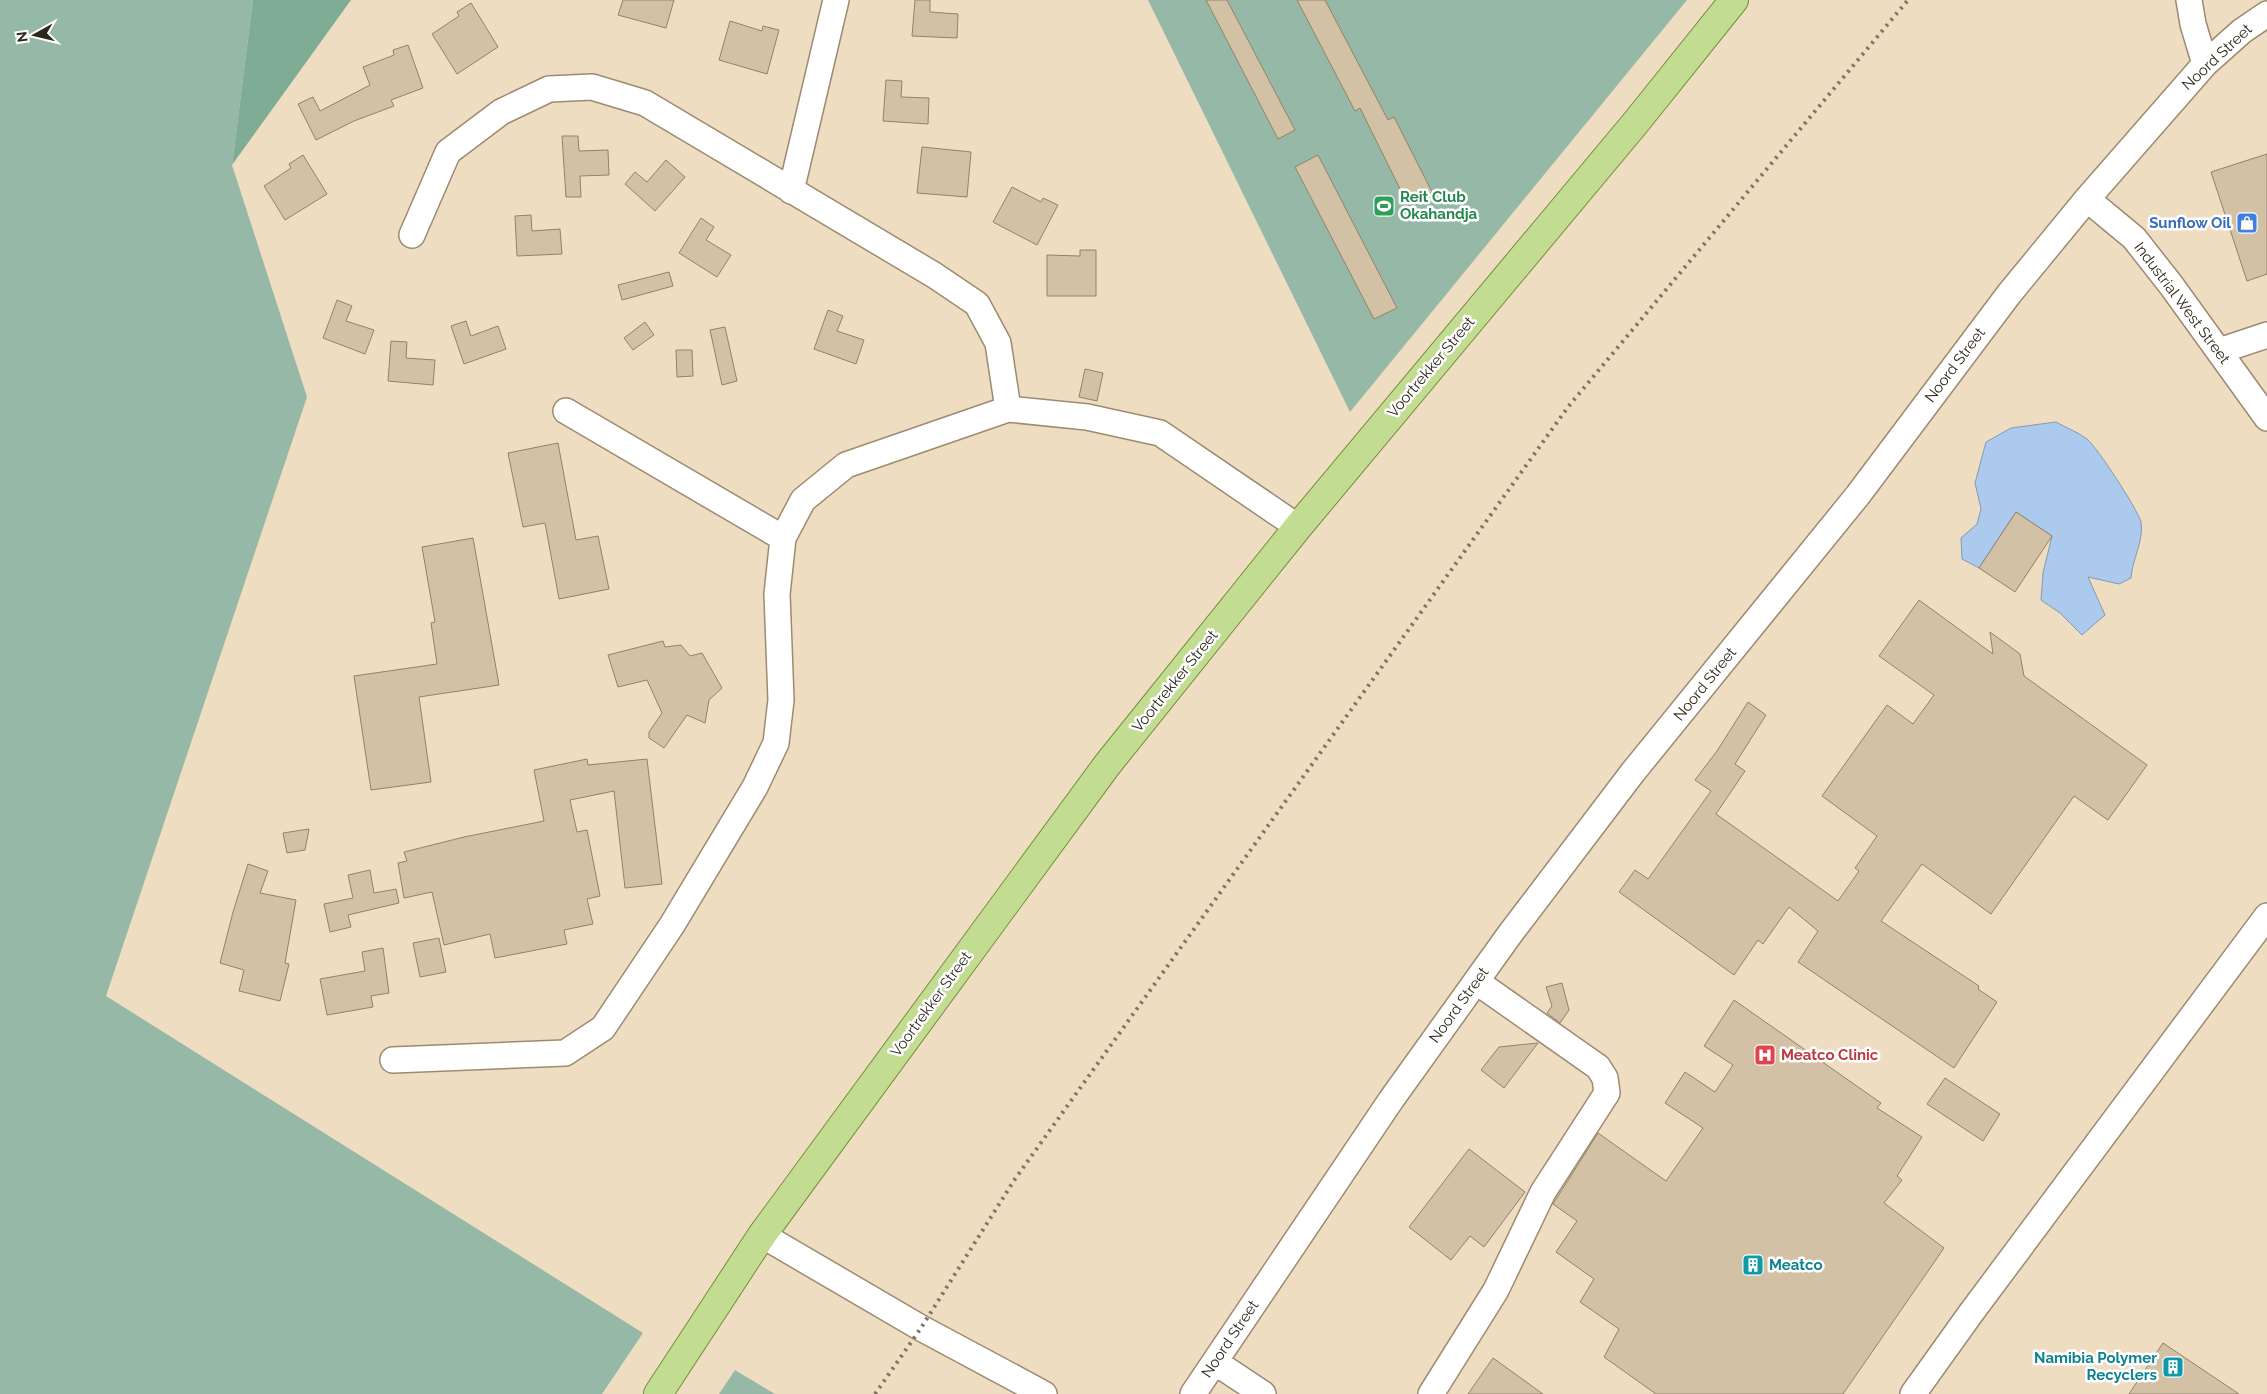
<svg xmlns="http://www.w3.org/2000/svg" width="2267" height="1394" font-family="Raleway,sans-serif">
	<style>
		.green { fill: #95b9a6 }
		.forest { fill: #7eac95 }
		.water { fill: #abcaed; stroke: #8599ae }
		.building { fill: #d3c1a6; stroke: #928268 }
		.lines { fill: none; stroke-linecap: round; stroke-linejoin: round }
		.minor-casing { stroke: #9c8b71; stroke-width: 28 }
		.major-casing { stroke: #748e3a; stroke-width: 30 }
		.minor { stroke: #fff; stroke-width: 25 }
		.major { stroke: #c2dd92; stroke-width: 28 }
		.rail { stroke: #807462; stroke-width: 4; stroke-dasharray: 2.5 5; stroke-linecap: butt }
		.labels { text-anchor: middle; dominant-baseline: central; stroke-width: 5; stroke-linejoin: round; paint-order: stroke }
		.street-label { font-size: 15px; fill: #2d261b; stroke: #fff }
		.leisure-label { font-size: 15px; font-weight: bold; fill: #27864d; stroke: #fff; text-anchor: start }
		.shop-label { font-size: 15px; font-weight: bold; fill: #366cbe; stroke: #fff; text-anchor: end }
		.health-label { font-size: 15px; font-weight: bold; fill: #be3a42; stroke: #fff; text-anchor: start }
		.culture-label { font-size: 15px; font-weight: bold; fill: #0d838f; stroke: #fff; text-anchor: start }
	</style>
	<rect width="100%" height="100%" fill="#efddc1"/>
	<path class="green" d="M0,0h253l-21,165 75,232 -201,599 537,337 -41,61h-602z
		M1148,0h539l-337,412z
		M735,1370l40,24h-56z"/>
	<path class="forest" d="M253,0h98l-119,165z"/>
	<path class="water" d="M2056,422c10,6 22,10 31,17 10,8 51,71 54,83 3,19 -9,38 -10,56l-12,6 -31,-7 17,38 -23,20 -22,-22 -19,-13 2,-27 9,-37 -36,-24 -37,56 -17,-9 -1,-21 16,-14 4,-15 -6,-26 11,-41 25,-14z"/>
	<path class="building" d="M623,0h51l-8,28 -48,-13z
		M915,0h15v12l28,2 -1,24 -45,-2z
		M1206,0h21l68,130 -17,9z
		M1297,0h28l63,120 6,-3 38,75 -24,13 -48,-97 -5,3z
		M471,3l27,44 -41,27 -25,-40 27,-18 -2,-4z
		M730,21l32,10 1,-5 16,4 -12,44 -48,-14z
		M408,45l15,43 -32,12 3,6 -40,15 -38,19 -18,-36 15,-7 7,14 50,-26 -7,-18 31,-12 -1,-5z
		M886,80l16,1 -1,16 28,1 -1,26 -45,-3z
		M562,136h16l1,15 29,-1 1,25 -29,1 1,21h-15z
		M922,147l49,5 -4,45 -50,-4z
		M2267,154v120l-20,7 -36,-109z
		M303,155l24,39 -42,26 -21,-34 27,-18 -2,-4z
		M1318,155l79,153 -23,11 -79,-152z
		M666,160l19,17 -30,34 -30,-27 10,-12 12,10z
		M1012,187l29,15 2,-4 15,7 -21,40 -44,-23z
		M531,215l1,16 28,-2 2,25 -45,2 -2,-40z
		M701,218l13,9 -8,13 25,15 -14,22 -38,-24z
		M1080,250h16v46h-49v-41l33,1z
		M669,272l4,14 -51,14 -4,-15z
		M337,300l15,6 -6,15 28,9 -9,24 -42,-16z
		M828,310l15,6 -6,15 27,9 -8,24 -42,-15z
		M466,321l5,15 27,-10 8,23 -42,15 -13,-38z
		M645,322l9,13 -21,15 -9,-12z
		M725,327l12,54 -15,4 -12,-55z
		M391,341l16,1 -1,16 29,2 -2,25 -45,-4z
		M676,350h16l1,26 -16,1z
		M1085,369l18,4 -6,28 -18,-4z
		M558,443l18,97 22,-4 11,53 -50,10 -14,-76 -22,4 -15,-74z
		M2016,512l36,24 -37,56 -36,-24z
		M473,538l26,147 -80,12 12,85 -60,8 -17,-114 83,-12 -6,-41 4,-1 -13,-75z
		M1919,600l74,54 -3,-22 30,22 4,22 123,89 -39,55 -34,-24 -83,118 -69,-50 -41,57 98,65 -1,3 19,13 -43,66 -156,-106 20,-31 -29,-24 -26,37 -5,-4 -24,35 -115,-83 16,-22 13,9 63,-88 -16,-11 22,-29 31,-49 18,13 -31,49 10,7 -29,43 122,87 21,-30 -4,-3 22,-32 -55,-40 65,-91 26,19 21,-29 -55,-39z
		M663,641l2,6 16,-2 9,11 12,-3 20,35 -13,12 -4,23 -18,-8 -23,33 -15,-10v-6l13,-19 -15,-33 -29,7 -10,-32z
		M587,759l1,6 59,-6 15,125 -37,4 -11,-97 -44,9 7,32 10,-2 13,66 -13,3 6,25 -29,6 3,14 -72,14 -5,-24 -46,11 -12,-53 -28,6 -6,-35 9,-2 -3,-9 60,-15 80,-16 -10,-51z
		M309,829l-4,21 -18,3 -4,-20z
		M248,864l20,7 -8,22 36,7 -11,63 4,1 -9,37 -41,-10 5,-21 -24,-7 13,-51z
		M370,870l4,23 22,-4 3,14 -51,12 3,12 -21,5 -6,-28 29,-6 -5,-23z
		M439,938l7,34 -26,5 -7,-34z
		M383,948l6,45 -18,3 2,11 -46,8 -7,-36 45,-8 -3,-19z
		M1562,983l7,27 -9,13 -13,-10 5,-7 -6,-19z
		M1734,1000l147,103 -4,5 45,29 -25,39 5,4 -18,23 60,45 -101,146h-187l-52,-37 15,-28 -39,-27 14,-23 -38,-27 21,-31 -24,-17 45,-71 68,48 37,-53 -38,-25 20,-31 30,20 18,-27 -29,-19z
		M1538,1043l-34,45 -23,-18 18,-23z
		M1945,1078l55,36 -17,27 -56,-37z
		M1469,1149l56,43 -41,55 -14,-11 -19,24 -42,-33z
		M2163,1343l76,51h-110z
		M1493,1358l50,36h-75z"/>
	<g class="lines">
		<g class="minor-casing">
			<path id="minor" d="M2189,0l4,24 12,40
				M791,191l45,-191
				M2087,199l47,39 37,47 96,133
				M412,235l36,-83 53,-40 48,-23 43,-2 53,16 289,172 43,29 21,39 10,66
				M2219,351l48,-16
				M566,411l217,127
				M393,1060l172,-7 38,-25 69,-103 83,-138 21,-44 5,-43 -4,-106 6,-56 20,-38 43,-35 162,-56 79,8 73,16 138,94
				M762,1235l159,93 123,66
				M1215,1362l48,32
				M1193,1394l198,-294 119,-166 123,-162 225,-277 151,-201 78,-95 118,-135 37,-33 25,-17
				M1431,1394l65,-104 47,-98 64,-99 -2,-15 -7,-11 -121,-85
				M1913,1394l58,-81 296,-397"/>
		</g>
		<g class="major-casing">
			<path id="major" d="M658,1394l104,-159 345,-470 191,-238 339,-406 97,-121"/>
		</g>
		<use href="#minor" class="minor"/>
		<use href="#major" class="major"/>
		<path class="rail" d="M875,1394l46,-66 94,-149 553,-772 340,-407"/>
	</g>
	<defs>
		<g id="stadium-square" transform="scale(1.125)"><rect x="-9" y="-9" width="18" height="18" rx="4" fill="#2e9e5b" stroke="#fff"/><path d="M0-5a6.5 5 0 1 0 0 10a6.5 5 0 1 0 0-10ZM-3.5-1.8h7v3.6h-7Z" fill="#fff"/></g>
		<g id="shop-square" transform="scale(1.125)"><rect x="-9" y="-9" width="18" height="18" rx="4" fill="#3f7fe0" stroke="#fff"/><path d="M-5-2.5h2.3a2.7 3.5 0 0 1 5.4 0H5L5.5 6h-11ZM-1.5-2.5h3a1.5 2.3 0 0 0-3 0Z" fill="#fff"/></g>
		<g id="hospital-square" transform="scale(1.125)"><rect x="-9" y="-9" width="18" height="18" rx="4" fill="#e0444e" stroke="#fff"/><path d="M-5-5h3v3.5h4V-5h3V5h-3V1.5h-4V5h-3Z" fill="#fff"/></g>
		<g id="building-square" transform="scale(1.125)"><rect x="-9" y="-9" width="18" height="18" rx="4" fill="#0f9aa8" stroke="#fff"/><path d="M-4-6H4V6H1V3H-1V6H-4ZM-2.5-4.3h1.7v1.8h-1.7ZM.8-4.3h1.7v1.8H.8ZM-2.5-1h1.7V.8h-1.7ZM.8-1h1.7V.8H.8Z" fill="#fff"/></g>
	</defs>
	<g fill-rule="evenodd">
		<use href="#stadium-square" x="1384" y="206"/>
		<use href="#shop-square" x="2247" y="223"/>
		<use href="#hospital-square" x="1765" y="1055"/>
		<use href="#building-square" x="1753" y="1265"/>
		<use href="#building-square" x="2173" y="1367"/>
	</g>
	<g class="labels">
		<g class="street-label">
			<text transform="translate(2217 57) rotate(-43)">Noord Street</text>
			<text transform="translate(2182 303) rotate(53)">Industrial West Street</text>
			<text transform="translate(1955 365) rotate(-53)">Noord Street</text>
			<text transform="translate(1431 367) rotate(-50)">Voortrekker Street</text>
			<text transform="translate(1175 681) rotate(-51)">Voortrekker Street</text>
			<text transform="translate(1705 684) rotate(-51)">Noord Street</text>
			<text transform="translate(931 1004) rotate(-54)">Voortrekker Street</text>
			<text transform="translate(1459 1005) rotate(-54)">Noord Street</text>
			<text transform="translate(1230 1339) rotate(-56)">Noord Street</text>
		</g>
		<g class="leisure-label">
			<text x="1400" y="197">Reit Club<tspan x="1400" dy="17">Okahandja</tspan></text>
		</g>
		<g class="shop-label">
			<text x="2231" y="223">Sunflow Oil</text>
		</g>
		<g class="health-label">
			<text x="1781" y="1055">Meatco Clinic</text>
		</g>
		<g class="culture-label">
			<text x="1769" y="1265">Meatco</text>
			<text x="2157" y="1358" text-anchor="end">Namibia Polymer<tspan x="2157" dy="17">Recyclers</tspan></text>
		</g>
	</g>
	<g transform="translate(35 35) rotate(262)" stroke="#ffffff" stroke-width="4" paint-order="stroke">
	<path d="M0-4L9 19L0 12L-9 19Z" fill="#2d261b"/>
	<text y="-8" font-size="14" font-weight="bold" text-anchor="middle" fill="#2d261b">N</text>
	</g>
</svg>
